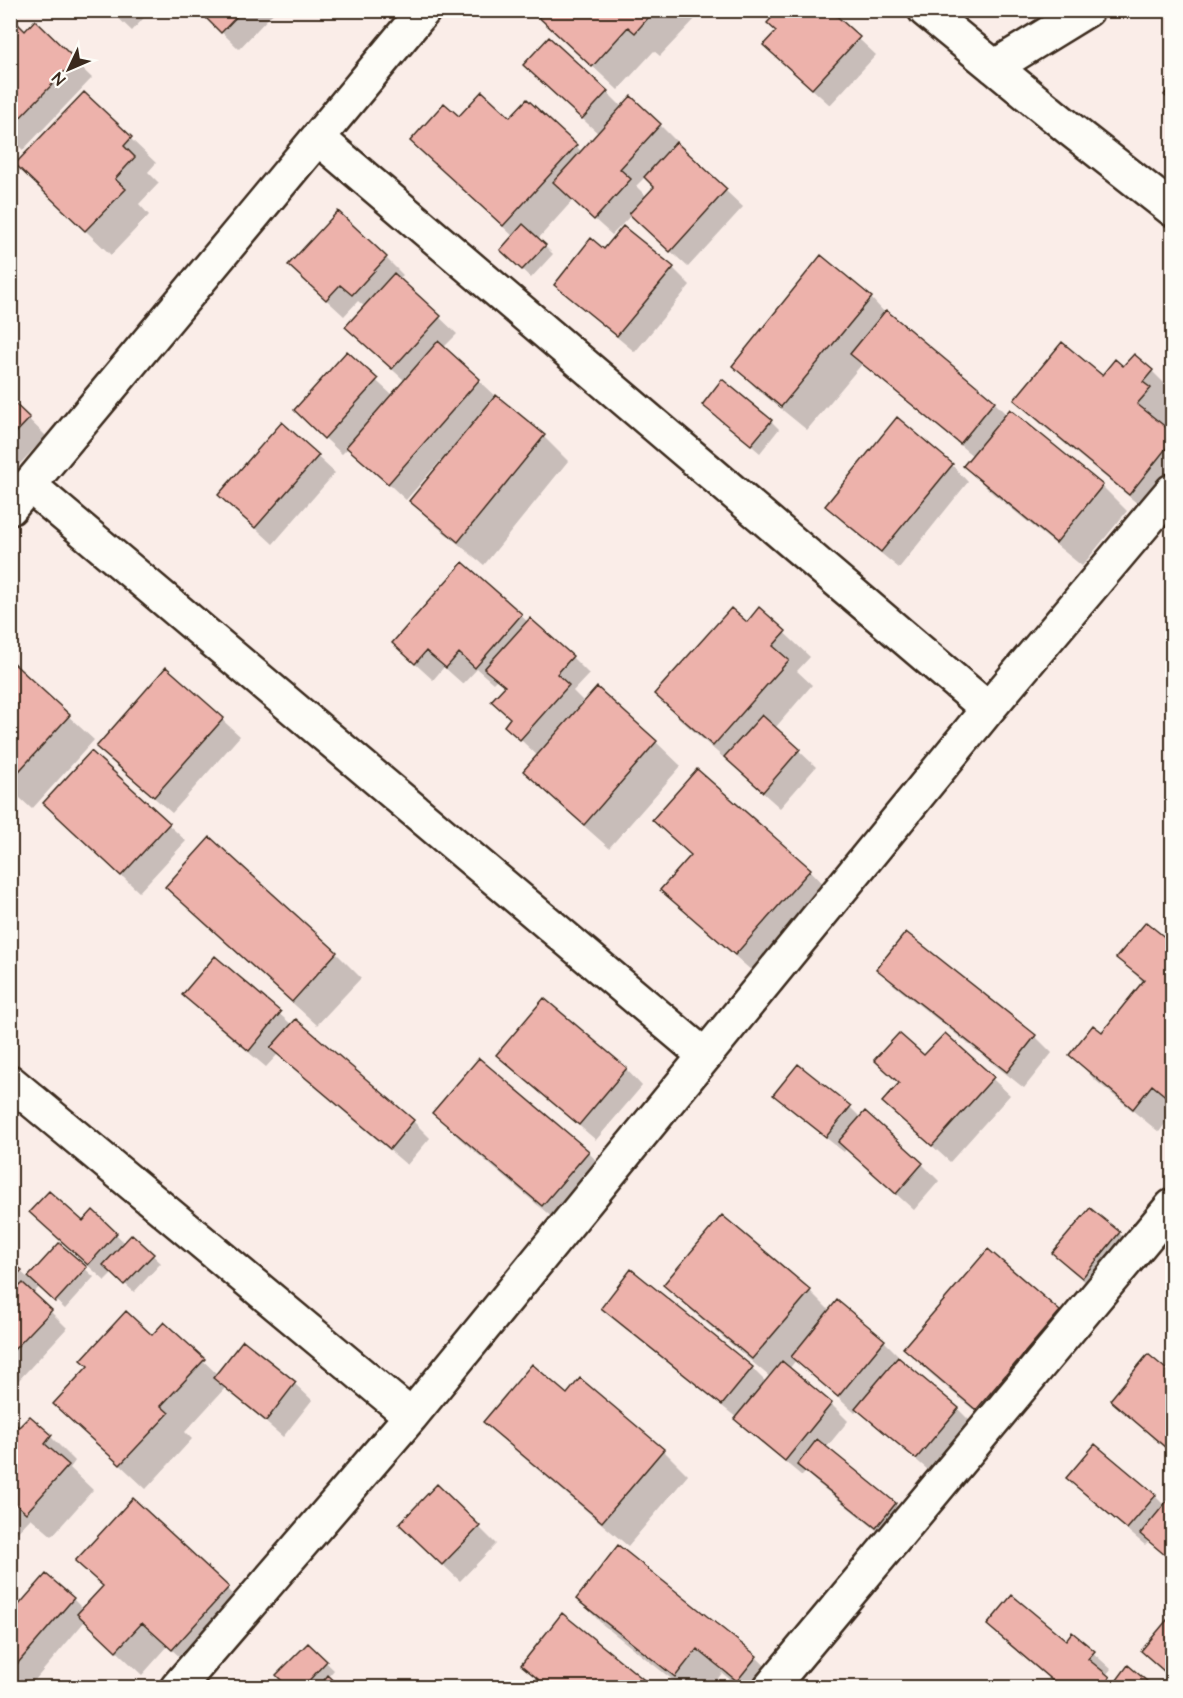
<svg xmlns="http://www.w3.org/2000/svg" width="1183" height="1698" font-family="'Architects Daughter',sans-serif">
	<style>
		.shadow { fill: #0003; fill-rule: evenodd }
		.building { fill: #edb2ab; stroke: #3b2a1e; stroke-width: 1.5 }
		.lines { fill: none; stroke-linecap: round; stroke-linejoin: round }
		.minor-casing { stroke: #3b2a1e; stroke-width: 38 }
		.minor { stroke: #fdfcf7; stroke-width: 33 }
	</style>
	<rect width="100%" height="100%" fill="#faede8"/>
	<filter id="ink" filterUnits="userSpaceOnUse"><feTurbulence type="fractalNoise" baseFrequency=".0167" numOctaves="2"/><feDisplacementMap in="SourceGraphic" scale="12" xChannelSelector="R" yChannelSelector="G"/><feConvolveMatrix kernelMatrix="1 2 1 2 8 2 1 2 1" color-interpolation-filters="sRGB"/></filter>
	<g filter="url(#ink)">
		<path class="shadow" d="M110,10h41l-19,21z
			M199,10h77l-37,39z
			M532,10h155l8,9 -35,37 -6,-5 -36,39z
			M828,10l48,45 -46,50 -48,-43z
			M1102,10h12l-7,5z
			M10,23l15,10 10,-10 57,55 -69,72 -13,-12z
			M542,82l65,10 16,16 37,17 17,17 -2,1 68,64 -55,60 -57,-52 -19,20 -39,-35 -35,39 15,15 -22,24 -21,-20 4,-21 -77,-72 22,-47 51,1 17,-18 55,51 17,-18zM645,177l11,10 -9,10 -11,-11z
			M84,94l72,69 -8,9 11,11 -20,21 10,11 -38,40 -69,-66z
			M386,258l17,17 -4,4 58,55 -14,14 53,49 48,40 24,24 -84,104 -49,-40 -24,-24 32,-40 -2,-1 -35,40 -57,-53 -7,7 -29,-27 34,-73 45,41 13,-14 -41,-37 1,-37 -7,-6 -14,15 -37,-34z
			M673,268l17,17 -55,67 -62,-51 -17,-16z
			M871,298l14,15 109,89 13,13 3,-4 92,75 25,25 -45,55 -92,-75 -25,-25 8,-10 -111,-92 -55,66 -49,-40 -24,-24z
			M1123,368l29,3 20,20v10l-4,6 4,5v4l-9,11 9,7v62l-17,22 -114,-94 -25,-24 86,-23z
			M10,401l36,35 -33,35 -3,-2z
			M704,405l67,16 8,8 -19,24z
			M282,424l53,49 -62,71 -53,-49z
			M952,465l16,17 -69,86 -55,-45 -17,-17z
			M464,564l64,58 2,-2 42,37 17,17 -16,17 12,12 71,39 25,24 -72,82 -60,-53 -24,-24 13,-15 -32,-30 6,-7 -6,-32 -9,-8 -4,4 -16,-14 -14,15 -19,-17 -11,13 -22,-20z
			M759,609l51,48 -13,14 15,14 -37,43 41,39 -36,41 -100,-89 -24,-25 91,-69z
			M10,662l84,78 -62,69 -22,-20z
			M166,669l74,67 -68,77 -57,-49z
			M91,753l95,88 -47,51 -77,-72z
			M697,771l113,99 24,25 -74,83 -73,-64 -25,-24 30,-34 -38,-36z
			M167,887l169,66 25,25 -44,47 -126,-114z
			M1146,924l26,21v170l-13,17 -64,-52 -24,-25 31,-21 42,-51 -26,-25z
			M215,958l77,67 121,96 17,17 -23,27 -118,-100 -11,-11 -12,13 -65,-55 -17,-17z
			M878,969l157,67 17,17 -28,35 -129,-102z
			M945,1035l65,60 -60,67 -66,-60z
			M498,1055l128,14 16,17 -46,54 -81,-69z
			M775,1094l75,13 11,11 61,46 17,17 -25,29 -68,-61 -2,3 -52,-41z
			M434,1113l154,39 24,25 -45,53 -108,-92z
			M93,1212l32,31 7,-7 29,27 -27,29 -21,-19 -8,8 -57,-52 35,-5z
			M1119,1233l16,17 -36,43 -28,-23 -17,-17z
			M59,1245l35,32 -29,32 -25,-23 -7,8 34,34 -49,53 -8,-7v-112l19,17z
			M665,1285l145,6 20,20 8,-8 46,38 17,17 -1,2 58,49 17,17 -41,49 -60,-51 -15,-15 -4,4 -59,-53 -7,9 42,35 17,17 -22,27 69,56 17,17 -18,23 -78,-62 -10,-10 -4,4 -49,-41 -16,-17 -117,-94 -17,-17 149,61 14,14 4,-5 -80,-68z
			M1059,1312l24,24 -82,97 -71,-60 -25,-25z
			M165,1324l53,51 26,-33 51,42 17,16 -29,37 -58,-49 -40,44 7,7 -46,50 -91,-85 97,-67z
			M1149,1356l23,20v78l-43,-37 -17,-17z
			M567,1396l96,54 25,25 -60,71 -118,-100 -25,-24z
			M10,1421l9,8 32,8 24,24 -5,7 23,22 -41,46 -21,-18 -21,22z
			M1068,1478l87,18 10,10 7,-9v65l-23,-21 -4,4 -60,-50z
			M133,1500l119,113 -55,60 -29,-27 -26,29 -57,-54 -56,66 -19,-16v-54l63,-18 10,10 21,-22z
			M479,1527l17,17 -36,37 -42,-40z
			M619,1547l137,110 25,24 -5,7h-35l-19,-15 -11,15h-28l-81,-64 -24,-25z
			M1172,1616v63l-29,-28z
			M989,1625l77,17 6,-8 39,35 -5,6 9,9 38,4h-93l-54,-46z
			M308,1645l26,25 -6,7 12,11h-49z"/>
		<path class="building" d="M198,10h45l-22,23z
			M531,10h124l-20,23 -7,-6 -36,40z
			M779,10h51l30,27 -48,52 -49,-44 13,-14 -9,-8z
			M13,19l12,12 10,-11 41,40 -66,68v-107z
			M549,37l59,54 -26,28 -59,-54z
			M1172,85v17l-8,-7z
			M482,91l28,26 17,-18 50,46 -74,81 -93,-85 34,-38 15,13z
			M84,92l48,45 -8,9 11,11 -20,22 11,10 -41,42 -70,-67z
			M631,96l30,28 -41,45 11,10 -37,41 -41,-38z
			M676,142l51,47 -57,63 -41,-38 25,-27 -10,-10z
			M338,211l49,46 -35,38 -12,-10 -14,15 -38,-35z
			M523,224l23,21 -24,25 -22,-20z
			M623,226l51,41 -57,69 -63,-51 37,-47 13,11z
			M821,255l51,42 -91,110 -49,-41z
			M394,273l47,43 -49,53 -47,-42z
			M886,310l109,91 -35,43 -110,-90z
			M438,341l42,38 -92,105 -42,-37z
			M1062,342l40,33 13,-16 8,7 11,-12 19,16 -10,12 8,6 -14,16 35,28v9l-43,54 -115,-95z
			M347,351l31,28 -54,60 -30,-29z
			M722,379l50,41 -21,25 -49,-40z
			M496,395l49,40 -87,107 -49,-41z
			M10,399l20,19 -20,21z
			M1010,409l93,76 -47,58 -93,-77z
			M897,417l56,47 -72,88 -56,-46z
			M282,422l37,33 -64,73 -37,-33z
			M463,562l59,52 -47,54 -16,-15 -13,15 -20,-17 -11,13 -23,-21z
			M759,607l27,24 -13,15 16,14 -76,86 -59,-52 77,-86 16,14z
			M530,618l43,38 -16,18 12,11 -49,55 -16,-14 6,-8 -19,-17 14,-15 -21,-17z
			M10,660l60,55 -60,66z
			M166,667l58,51 -70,79 -58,-50z
			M597,687l60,54 -73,84 -61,-54z
			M762,715l38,34 -37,43 -39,-35z
			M91,751l79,72 -49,53 -78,-73z
			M697,769l114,100 -76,86 -75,-65 31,-35 -39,-35z
			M210,837l127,115 -45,50 -127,-115z
			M1146,922l26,21v150l-4,5 -16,-13 -19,24 -64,-54 24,-30 9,7 42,-52 -28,-22z
			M906,932l130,103 -29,37 -131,-103z
			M215,956l66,56 -32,39 -67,-56z
			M544,998l83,70 -48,57 -83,-70z
			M296,1019l118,101 -24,29 -120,-101z
			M899,1033l25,22 21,-22 49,44 -62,69 -50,-44 17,-19 -25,-23z
			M479,1058l110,93 -47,55 -110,-93z
			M798,1064l53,42 -25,31 -53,-42z
			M865,1111l58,52 -27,31 -58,-52z
			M49,1191l34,30 10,-11 24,23 -29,32 -59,-53z
			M1090,1208l30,24 -38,46 -30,-25z
			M722,1215l89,75 -59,69 -89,-74z
			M132,1234l22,20 -30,31 -21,-20z
			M59,1243l28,24 -32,35 -27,-25z
			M988,1249l72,62 -84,99 -73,-62z
			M10,1260l12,10 -9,9 7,7 3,-3 29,27 -42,44z
			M631,1269l122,98 -31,38 -121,-97z
			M837,1300l48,40 -47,57 -47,-40z
			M126,1311l26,24 12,-13 41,37 -44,47 8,7 -49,52 -67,-61 35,-38 -7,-6z
			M243,1340l53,42 -30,39 -53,-43z
			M1148,1354l24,20v79l-62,-53z
			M898,1357l61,51 -43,51 -61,-51z
			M782,1361l50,42 -47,58 -51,-42z
			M532,1364l35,30 13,-16 84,71 -62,73 -119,-100z
			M30,1416l22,19 -7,9 24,21 -43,48 -16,-14v-80l9,8z
			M817,1439l79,64 -20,25 -79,-63z
			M1095,1444l61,51 -29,34 -61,-51z
			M437,1484l43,42 -38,39 -43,-41z
			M1172,1495v66l-32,-27z
			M133,1498l96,89 -57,63 -30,-27 -26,28 -39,-37 26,-28 -28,-25z
			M618,1545l139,111 -20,25 -40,-32 -22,28 -99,-78z
			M46,1574l28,24 -63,73 -1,-56z
			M1012,1595l54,45 6,-8 23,19 -7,8 22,18 -9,11h-40l-74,-63z
			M562,1613l92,75h-105l-28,-23z
			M1172,1614v64l-31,-27z
			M308,1643l19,18 -25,27h-13l-13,-13z
			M1128,1665l27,23h-44z
			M328,1675l14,13h-24z"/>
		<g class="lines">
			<g class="minor-casing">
				<path id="minor" d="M925,10l145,119 102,80
					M994,67l93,-57
					M318,138l670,571
					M29,485l676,571
					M10,508l414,-498
					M10,1082l401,334
					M177,1688l234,-272 577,-707 184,-218
					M770,1688l402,-482"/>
			</g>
			<use href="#minor" class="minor"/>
		</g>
	</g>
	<rect width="1183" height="1698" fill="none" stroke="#fdfcf7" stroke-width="36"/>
	<rect x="18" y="18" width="1147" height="1662" fill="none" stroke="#3b2a1e" stroke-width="2" filter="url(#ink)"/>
	<g transform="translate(69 69) rotate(226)" stroke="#fdfcf7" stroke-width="4.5" paint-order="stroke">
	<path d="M0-4.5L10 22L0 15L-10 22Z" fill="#3b2a1e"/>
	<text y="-9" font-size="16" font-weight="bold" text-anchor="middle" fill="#3b2a1e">N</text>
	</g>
</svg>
